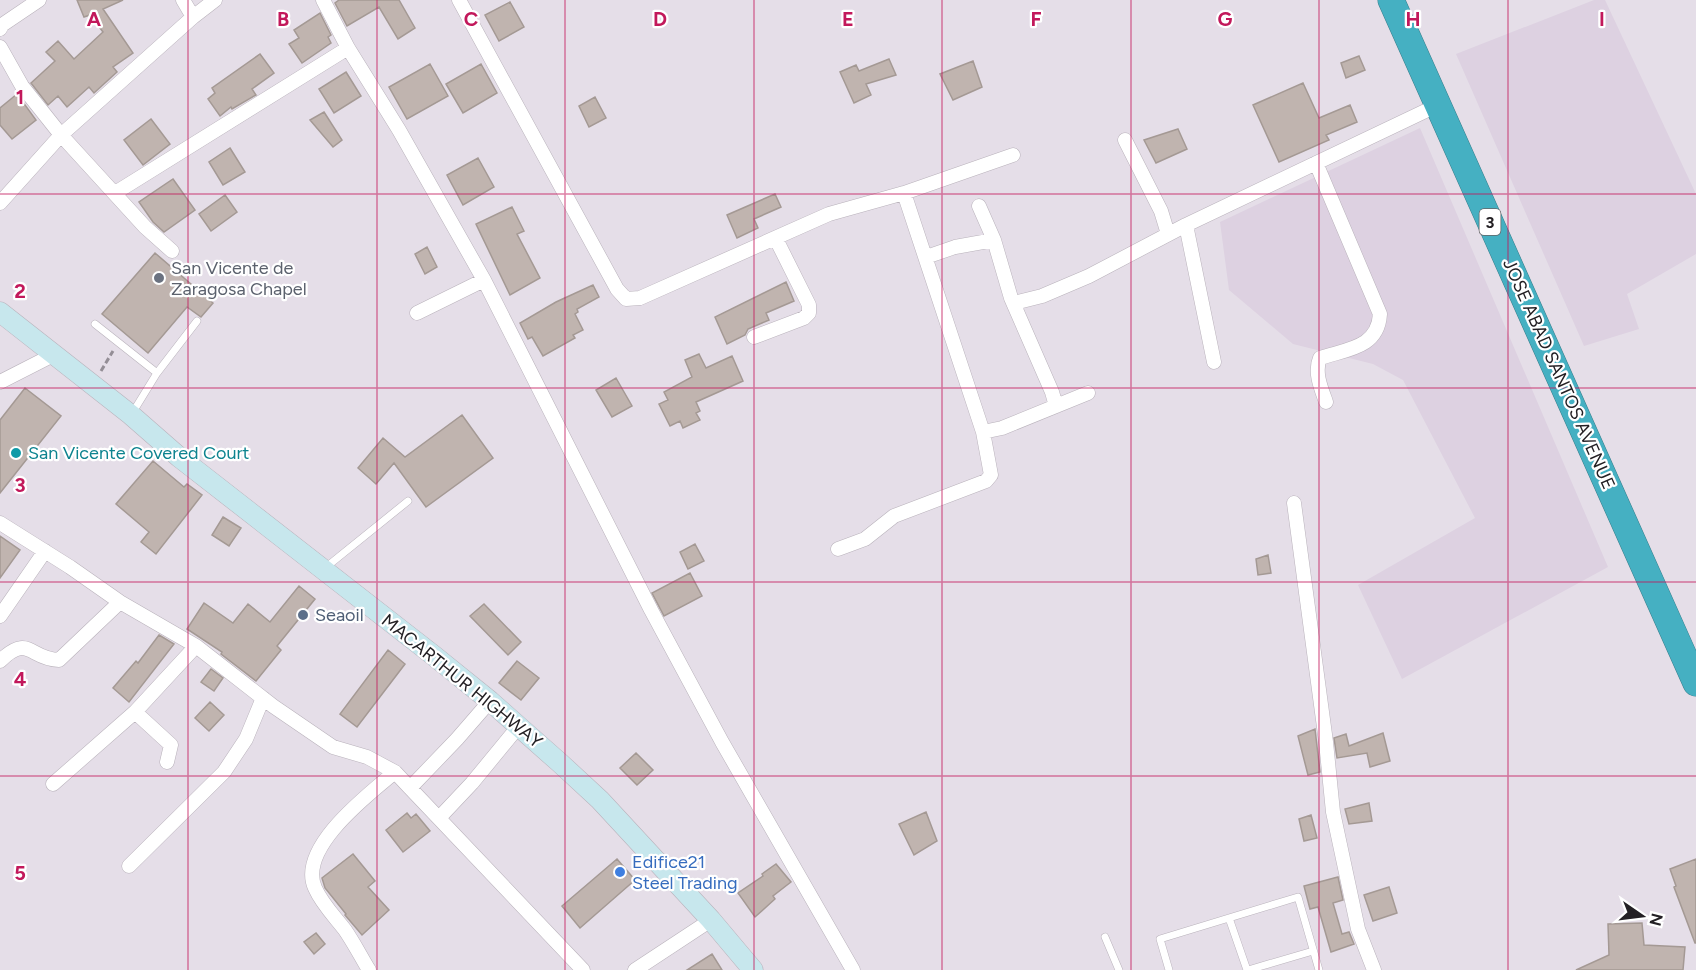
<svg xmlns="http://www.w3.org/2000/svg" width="1696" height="970" font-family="Figtree,sans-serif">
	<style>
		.built { fill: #ddd1e1 }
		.building { fill: #c0b4af; stroke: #a49994; stroke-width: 1.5 }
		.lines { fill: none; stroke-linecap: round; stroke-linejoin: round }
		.lane-casing { stroke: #b9b2bb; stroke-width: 8 }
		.street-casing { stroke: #b9b2bb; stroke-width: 15 }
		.secondary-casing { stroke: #b9b2bb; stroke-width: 21 }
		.highway-casing { stroke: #397e8b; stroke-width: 27 }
		.path { stroke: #948e96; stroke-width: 3; stroke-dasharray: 6 3; stroke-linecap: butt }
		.lane { stroke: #fff; stroke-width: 7 }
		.street { stroke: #fff; stroke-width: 14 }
		.secondary { stroke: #c7e7ed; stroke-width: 20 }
		.highway { stroke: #45b0c2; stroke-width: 26 }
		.grid { fill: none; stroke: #c2185b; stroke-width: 1.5; stroke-opacity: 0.55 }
		.worship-dot { fill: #6b7280; stroke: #fff; stroke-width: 2 }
		.culture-dot { fill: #0f9aa8; stroke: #fff; stroke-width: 2 }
		.service-dot { fill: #5c6f8a; stroke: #fff; stroke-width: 2 }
		.shop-dot { fill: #3f7fe0; stroke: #fff; stroke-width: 2 }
		.labels { text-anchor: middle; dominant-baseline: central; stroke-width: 4.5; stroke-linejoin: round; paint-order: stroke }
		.shield { fill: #fff; stroke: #656366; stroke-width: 1.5 }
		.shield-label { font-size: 16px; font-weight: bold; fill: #232024 }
		.worship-label { font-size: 18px; fill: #5b616d; stroke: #fff; text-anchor: start }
		.street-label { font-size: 18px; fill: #232024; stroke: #fff }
		.culture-label { font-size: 18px; fill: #0d838f; stroke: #fff; text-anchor: start }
		.service-label { font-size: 18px; fill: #4e5e75; stroke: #fff; text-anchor: start }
		.shop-label { font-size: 18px; fill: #366cbe; stroke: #fff; text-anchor: start }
		.grid-label { font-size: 20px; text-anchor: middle; font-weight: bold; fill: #c2185b; stroke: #fff; stroke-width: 4.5; stroke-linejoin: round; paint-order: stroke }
	</style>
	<rect width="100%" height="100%" fill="#e5dee8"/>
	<path class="built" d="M1594,0h11l91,194v60l-69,40 12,35 -55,17 -128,-292z
		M1420,128l188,439 -206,112 -44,-94 117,-67 -72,-138 -30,-16 -80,-20 -64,-54 -9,-68z"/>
	<path class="building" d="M77,0h46l-20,9 30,44 -20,14 4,5 -23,21 -5,-6 -22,20 -9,-11 -10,9 -17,-22 24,-22 -9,-9 12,-11 16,18 29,-27 -13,-17 -6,2z
		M339,0h60l16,28 -17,11 -19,-32 -32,19 -12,-23z
		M510,2l14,25 -25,14 -14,-26z
		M320,13l11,22 -3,2 3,6 -29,20 -13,-19 10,-6 -5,-8z
		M260,54l14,19 -22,16 4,6 -24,14 -1,-2 -11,9 -12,-17 7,-6 -3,-5z
		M1359,56l6,14 -19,8 -5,-15z
		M889,59l7,16 -30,9 5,11 -17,8 -14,-31 16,-7 3,6z
		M973,61l9,26 -29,13 -13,-26z
		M430,64l18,32 -41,23 -18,-32z
		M481,64l16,29 -34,20 -17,-29z
		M346,72l15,24 -27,17 -15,-24z
		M1303,83l16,35 31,-13 7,17 -31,13 3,5 -50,22 -26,-57z
		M17,94l19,26 -24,19 -12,-14v-17z
		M595,97l11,21 -17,9 -10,-21z
		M324,112l18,28 -9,7 -23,-27z
		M151,119l19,25 -27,21 -19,-25z
		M1178,129l9,20 -31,14 -12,-23z
		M230,148l15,24 -22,13 -14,-23z
		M478,158l16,29 -31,18 -16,-30z
		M173,179l22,31 -31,22 -11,-10 -14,-20z
		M775,194l6,13 -27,12 4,9 -21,10 -10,-23z
		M225,195l12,17 -26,19 -12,-17z
		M512,207l12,24 -7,3 23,44 -30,17 -34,-71z
		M427,247l10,20 -12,7 -10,-20z
		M155,253l58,50 -12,14 -14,-10 -39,46 -46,-39z
		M786,282l8,19 -28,12 3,7 -21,9 -3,6 -18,9 -12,-27z
		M593,285l6,12 -22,12 1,3 -3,2 8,16 -10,5 2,3 -32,18 -11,-19 -4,2 -8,-16 36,-21z
		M699,354l7,14 26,-12 11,25 -47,21 4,9 -4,2 4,7 -17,8 -3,-7 -10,5 -11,-22 9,-4 -4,-8 28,-15 -7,-17z
		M616,378l16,28 -20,11 -16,-27z
		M25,388l36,28 -61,77v-73z
		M462,415l31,43 -67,49 -32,-44 -18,21 -18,-16 25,-30 22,19z
		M153,461l31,26 3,-3 15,11 -46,59 -15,-12 8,-10 -33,-28z
		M223,517l18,11 -12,18 -17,-11z
		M0,536l20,14 -20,28z
		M695,544l9,17 -16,8 -8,-17z
		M1268,555l3,18 -13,2 -2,-16z
		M690,573l12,23 -38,20 -12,-23z
		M299,586l16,13 -38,47 4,4 -25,31 -35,-27 1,-2 -35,-23 17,-26 29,20 15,-19 22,18z
		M484,604l37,38 -13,13 -38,-39z
		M159,635l15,9 -45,58 -16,-14 23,-27 2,2z
		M388,650l17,14 -48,63 -17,-13z
		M517,661l22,17 -18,22 -22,-17z
		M211,669l12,9 -9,13 -13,-9z
		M210,702l14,13 -15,16 -14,-13z
		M1315,729l5,43 -12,3 -10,-39z
		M1383,733l7,28 -20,6 -3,-14 -30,5 -3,-20 12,-4 3,12z
		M636,753l17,17 -16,15 -17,-17z
		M1369,803l3,18 -23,3 -4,-15z
		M926,812l11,29 -23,14 -15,-31z
		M407,813l4,5 5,-4 14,17 -27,21 -17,-22z
		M1311,815l6,23 -13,3 -5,-22z
		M353,854l22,27 -7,6 21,23 -27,25 -17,-20 1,-1 -21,-26 -3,-10z
		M617,859l18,21 -55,48 -18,-22z
		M1696,859v84h-1l-21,-56 2,-1 -6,-17z
		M776,864l15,18 -18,14 2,3 -20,18 -17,-24 25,-17 -1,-2z
		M1338,877l5,23 -10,3 9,31 7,-2 5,12 -23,8 -13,-45 -8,2 -6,-23z
		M1389,887l8,26 -24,8 -9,-26z
		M1642,923l2,22 41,2 -2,23h-107l33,-15 -1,-31z
		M316,933l9,11 -11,10 -10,-12z
		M712,954l10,16h-35z"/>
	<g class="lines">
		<g class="lane-casing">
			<path id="lane" d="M95,324l62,49
				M133,412l24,-39 40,-52
				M325,568l83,-67
				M1229,918l18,52
				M1105,937l14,33
				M1169,970l-9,-31 138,-42 21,73
				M1248,970l65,-19"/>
		</g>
		<g class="street-casing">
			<path id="street" d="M183,0l10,17
				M323,0l25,48 51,82 85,150 167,330 71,132 131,228
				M459,0l158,289 9,10 14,-1 189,-84 75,-21 109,-38
				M0,29l2,-4 37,-25
				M0,47l22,39 39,49 84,92 27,24
				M1125,140l36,71 7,23
				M1316,163l64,151c-2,34 -33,35 -60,44 -6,14 1,30 6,44
				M115,193l233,-145
				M0,203l61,-68 132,-118 22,-17
				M979,206l15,34 17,58 41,94 4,14
				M1186,225l28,137
				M926,257l29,-10 39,-7
				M1014,303l28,-7 47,-20 97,-51 252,-120
				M417,313l67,-33
				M754,337l50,-19 5,-5v-8l-33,-66
				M0,382l53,-27
				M983,432l19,-4 86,-35
				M1294,503l32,239 7,70 25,117 16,41
				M0,523l70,44 50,35 76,44 77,60 60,41 34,10 28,15 15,16 47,-49 33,-38
				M838,549l27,-10 29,-23 92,-35 5,-6 -8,-43 -79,-239
				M0,616l45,-65
				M0,661c29,-28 29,-2 59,-1l61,-58
				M167,762l4,-17 -36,-33 61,-66
				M53,784l82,-72
				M410,788l173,182
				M439,818l33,-35 46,-56
				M129,866l95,-94 22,-33 17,-41
				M369,970c-8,-13 -15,-27 -24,-40 -10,-13 -23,-26 -30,-42 -18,-40 54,-94 80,-116
				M635,970l76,-50"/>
		</g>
		<g class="secondary-casing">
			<path id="secondary" d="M0,312l131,103 48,42 254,198 57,46 70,62 40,37 111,120 42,50"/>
		</g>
		<g class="highway-casing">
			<path id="highway" d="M1391,0l305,683"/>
		</g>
		<path class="path" d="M101,371l12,-20"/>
		<use href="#lane" class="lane"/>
		<use href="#street" class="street"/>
		<use href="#secondary" class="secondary"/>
		<use href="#highway" class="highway"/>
	</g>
	<path class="grid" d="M188,0v970M377,0v970M565,0v970M754,0v970M942,0v970M1131,0v970M1319,0v970M1508,0v970M0,194h1696M0,388h1696M0,582h1696M0,776h1696"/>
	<circle class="worship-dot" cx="159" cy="278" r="6"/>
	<circle class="culture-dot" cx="16" cy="453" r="6"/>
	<circle class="service-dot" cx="303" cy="615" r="6"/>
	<circle class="shop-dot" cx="620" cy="872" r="6"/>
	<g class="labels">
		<rect class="shield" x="1479.5" y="209" width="21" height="26" rx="4.5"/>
		<g class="shield-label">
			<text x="1490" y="222">3</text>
		</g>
		<g class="worship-label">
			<text x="171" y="268">San Vicente de<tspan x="171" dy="21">Zaragosa Chapel</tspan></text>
		</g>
		<g class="street-label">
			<text transform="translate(1559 374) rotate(66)">JOSE ABAD SANTOS AVENUE</text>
			<text transform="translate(462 681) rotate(39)">MACARTHUR HIGHWAY</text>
		</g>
		<g class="culture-label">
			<text x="28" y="453">San Vicente Covered Court</text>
		</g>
		<g class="service-label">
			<text x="315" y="615">Seaoil</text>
		</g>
		<g class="shop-label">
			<text x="632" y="862">Edifice21<tspan x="632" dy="21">Steel Trading</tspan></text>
		</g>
	</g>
	<g class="grid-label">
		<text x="94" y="26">A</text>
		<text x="283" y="26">B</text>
		<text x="471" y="26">C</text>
		<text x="660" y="26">D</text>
		<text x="848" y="26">E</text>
		<text x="1036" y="26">F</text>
		<text x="1225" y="26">G</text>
		<text x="1413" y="26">H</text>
		<text x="1602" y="26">I</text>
		<text x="20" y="104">1</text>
		<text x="20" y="298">2</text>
		<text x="20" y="492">3</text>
		<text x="20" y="686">4</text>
		<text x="20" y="880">5</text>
	</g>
	<g transform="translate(1642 916) rotate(104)" stroke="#ffffff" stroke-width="4.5" paint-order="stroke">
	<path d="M0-4.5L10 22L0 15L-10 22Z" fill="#232024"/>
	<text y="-9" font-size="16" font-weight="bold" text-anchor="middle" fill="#232024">N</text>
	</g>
</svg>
